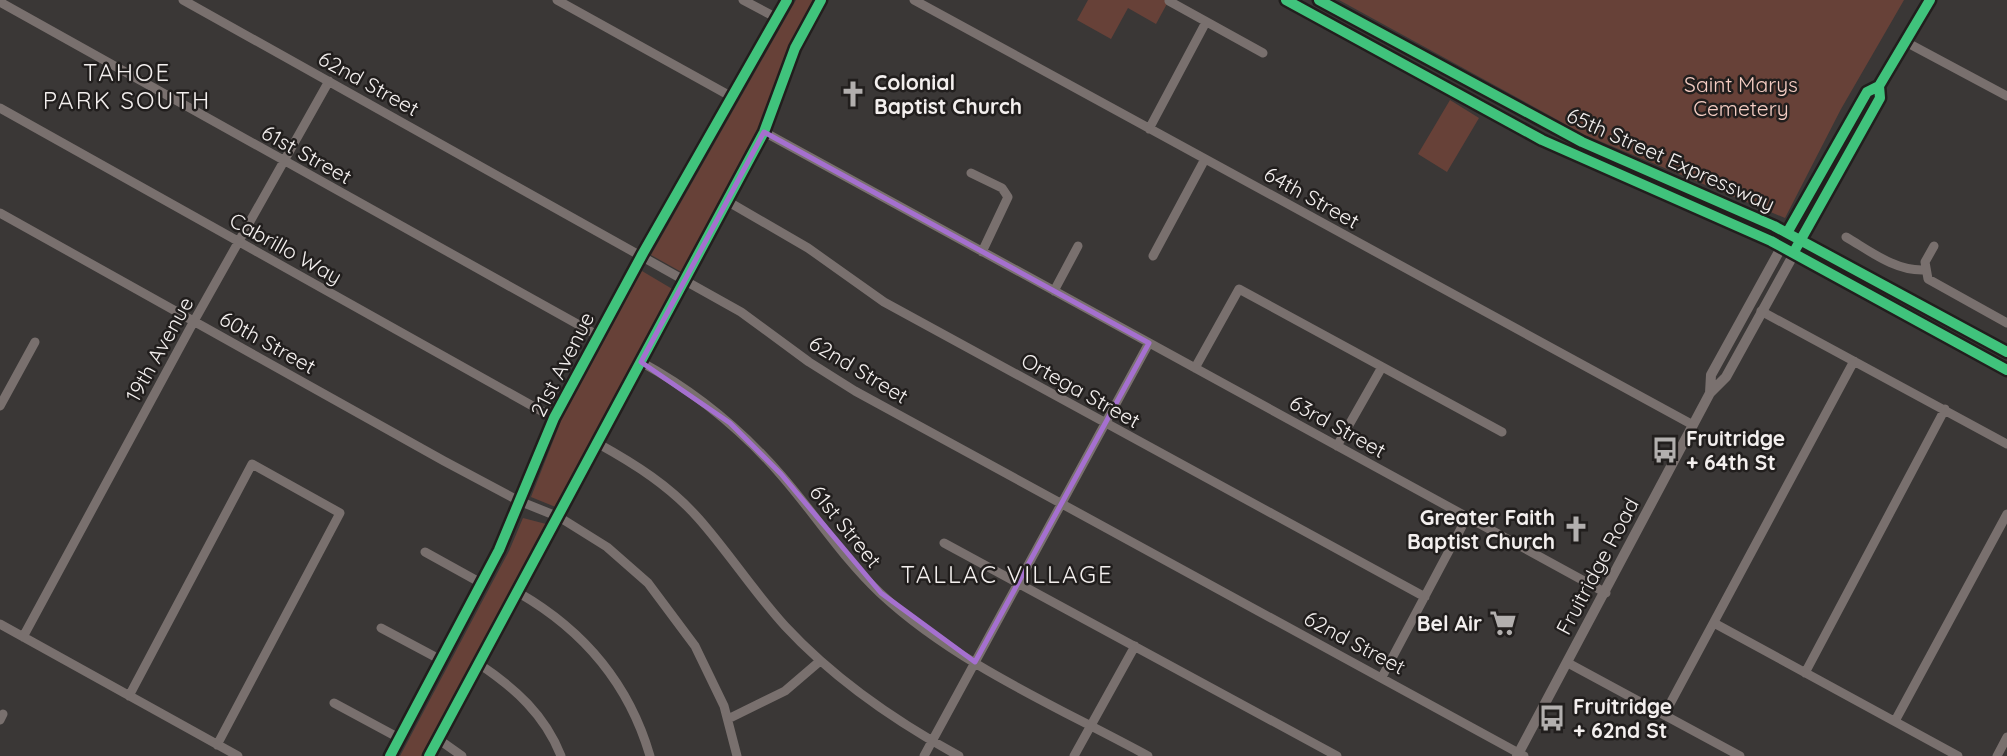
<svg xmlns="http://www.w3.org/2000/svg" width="2007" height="756" font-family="Quicksand,sans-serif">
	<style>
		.green { fill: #674138 }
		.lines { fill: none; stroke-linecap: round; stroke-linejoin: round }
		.minor { stroke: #79706e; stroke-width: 9 }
		.major { stroke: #7a716f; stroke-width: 10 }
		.cycleway-casing { stroke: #211e1d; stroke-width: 15 }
		.cycleway { stroke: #40c37c; stroke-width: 10 }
		.marked { fill: none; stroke: #a570cf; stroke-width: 5; stroke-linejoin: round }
		.labels { text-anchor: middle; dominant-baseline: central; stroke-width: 5; stroke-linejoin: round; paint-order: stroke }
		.poi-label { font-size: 21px; font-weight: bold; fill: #f3efee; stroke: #211e1d; text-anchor: start }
		.street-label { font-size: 21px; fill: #f3efee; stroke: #211e1d }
		.park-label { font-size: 21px; fill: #f5cdc3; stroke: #211e1d }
		.quarter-label { font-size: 24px; letter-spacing: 2px; fill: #f3efee; stroke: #211e1d }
	</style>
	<rect width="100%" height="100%" fill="#3a3736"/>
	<path class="green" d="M796,0h21l-25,46 -31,84 -76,144 -34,-19z
		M1088,0h81l-13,24 -28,-16 -17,31 -34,-19z
		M1339,0h565l-63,109 -56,109 -200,-83z
		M1450,100l29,18 -32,54 -29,-18z
		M642,271l32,19 -116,218 -27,-11 30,-76z
		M523,518l27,7 -125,231h-25l109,-205z"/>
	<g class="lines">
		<path class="minor" d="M183,0l558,312 68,50 46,29 669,365
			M557,0l175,97
			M743,0l34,18
			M914,0l779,425
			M1169,1l94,52
			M0,2l597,333
			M1904,41l103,55
			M0,108l554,310
			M1149,129l57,-107
			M764,132l842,461
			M971,173l31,15 6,9 -26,55
			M727,201l81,47 76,54 541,295
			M0,213l444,248 75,40 40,16 48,30 41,36 47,63 29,60 13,50
			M1846,237c24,14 49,34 78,33
			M1934,246l-9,16 3,17 79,44
			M1153,256l52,-97
			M1054,291l24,-45
			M1761,311l246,133
			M641,362c53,29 100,67 140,113 34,39 61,82 99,118 76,71 178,114 268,163
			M1195,368l44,-79 263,143
			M0,406l35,-64
			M597,443c38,21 73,43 102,76 30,34 55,73 86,107 50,54 110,95 174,130
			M1337,446l45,-79
			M944,543l393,213
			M425,552l56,31
			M519,593c64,37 110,91 131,163
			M1714,623l244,133
			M0,624l238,132
			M381,628l60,32
			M23,637l171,-316 135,-240
			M1568,663l172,93
			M479,664c36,24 66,51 82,92
			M1805,673l140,-264
			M1382,677l85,-160
			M129,696l123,-232 88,49 -123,232
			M334,703l65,35
			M1664,715l190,-354
			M728,719l57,-28 35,-30
			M0,720l3,-6
			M1895,721l112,-207
			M438,739l24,17
			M390,756l109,-206 55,-132 88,-163 145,-255
			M429,756l335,-624 31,-84 26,-48
			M924,756l225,-413
			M1074,756l61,-110
			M1997,756l10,-19"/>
		<path class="major" d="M1286,0l256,140 229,101 236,129
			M1319,0l263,142 192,84 233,126
			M1710,393l1,-18 156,-283 12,-6 51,-86
			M1517,756l193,-363 16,-16 154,-279 -1,-12"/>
		<g class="cycleway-casing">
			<path id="cycleway" d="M1286,0l256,140 229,101 236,129
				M1319,0l263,142 192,84 233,126
				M1787,233l80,-141 12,-6 51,-86
				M1795,250l85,-152 -1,-12
				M390,756l109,-206 55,-132 88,-163 145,-255
				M429,756l335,-624 31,-84 26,-48"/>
		</g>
		<use href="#cycleway" class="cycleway"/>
	</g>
	<path class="marked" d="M764,132l385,211 -174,319 -94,-69 -100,-119 -51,-51 -89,-61z"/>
	<defs>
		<g id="church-bare" transform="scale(2.1)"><path d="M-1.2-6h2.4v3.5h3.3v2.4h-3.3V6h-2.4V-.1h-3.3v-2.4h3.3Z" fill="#b2afae" stroke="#211e1d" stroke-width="2.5" paint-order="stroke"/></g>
		<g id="bus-bare" transform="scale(2.1)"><path d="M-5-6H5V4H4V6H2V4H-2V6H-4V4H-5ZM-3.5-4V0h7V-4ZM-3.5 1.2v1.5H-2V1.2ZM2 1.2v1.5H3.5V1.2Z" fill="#b2afae" stroke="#211e1d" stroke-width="2.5" paint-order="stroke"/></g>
		<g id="supermarket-bare" transform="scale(2.1)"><path d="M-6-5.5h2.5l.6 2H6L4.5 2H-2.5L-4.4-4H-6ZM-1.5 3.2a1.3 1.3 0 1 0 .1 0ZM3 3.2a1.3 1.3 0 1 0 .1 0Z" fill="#b2afae" stroke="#211e1d" stroke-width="2.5" paint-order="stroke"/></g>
	</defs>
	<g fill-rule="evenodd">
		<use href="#church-bare" x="853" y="94"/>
		<use href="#bus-bare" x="1665" y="450"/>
		<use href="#church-bare" x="1576" y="529"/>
		<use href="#supermarket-bare" x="1503" y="623"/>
		<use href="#bus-bare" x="1552" y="718"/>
	</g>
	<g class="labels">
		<g class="poi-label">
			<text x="874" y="82">Colonial<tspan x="874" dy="24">Baptist Church</tspan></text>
			<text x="1686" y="438">Fruitridge<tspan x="1686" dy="24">+ 64th St</tspan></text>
			<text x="1555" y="517" text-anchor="end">Greater Faith<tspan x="1555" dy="24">Baptist Church</tspan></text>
			<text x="1482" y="623" text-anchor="end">Bel Air</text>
			<text x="1573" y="706">Fruitridge<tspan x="1573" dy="24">+ 62nd St</tspan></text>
		</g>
		<g class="street-label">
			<text transform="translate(369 83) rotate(29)">62nd Street</text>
			<text transform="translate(307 154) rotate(29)">61st Street</text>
			<text transform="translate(1671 159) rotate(24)">65th Street Expressway</text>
			<text transform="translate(1312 197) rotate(29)">64th Street</text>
			<text transform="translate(286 248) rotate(29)">Cabrillo Way</text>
			<text transform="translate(268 342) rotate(29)">60th Street</text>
			<text transform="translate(159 349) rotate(-61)">19th Avenue</text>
			<text transform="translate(562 364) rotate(-63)">21st Avenue</text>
			<text transform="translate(859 369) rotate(31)">62nd Street</text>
			<text transform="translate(1081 390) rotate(29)">Ortega Street</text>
			<text transform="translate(1338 426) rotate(29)">63rd Street</text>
			<text transform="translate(846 526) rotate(51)">61st Street</text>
			<text transform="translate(1597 566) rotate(-62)">Fruitridge Road</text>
			<text transform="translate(1355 642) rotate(28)">62nd Street</text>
		</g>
		<g class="park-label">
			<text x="1741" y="84">Saint Marys<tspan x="1741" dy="24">Cemetery</tspan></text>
		</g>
		<g class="quarter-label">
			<text x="127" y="72">TAHOE<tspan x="127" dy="28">PARK SOUTH</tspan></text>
			<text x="1007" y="574">TALLAC VILLAGE</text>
		</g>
	</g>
</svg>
